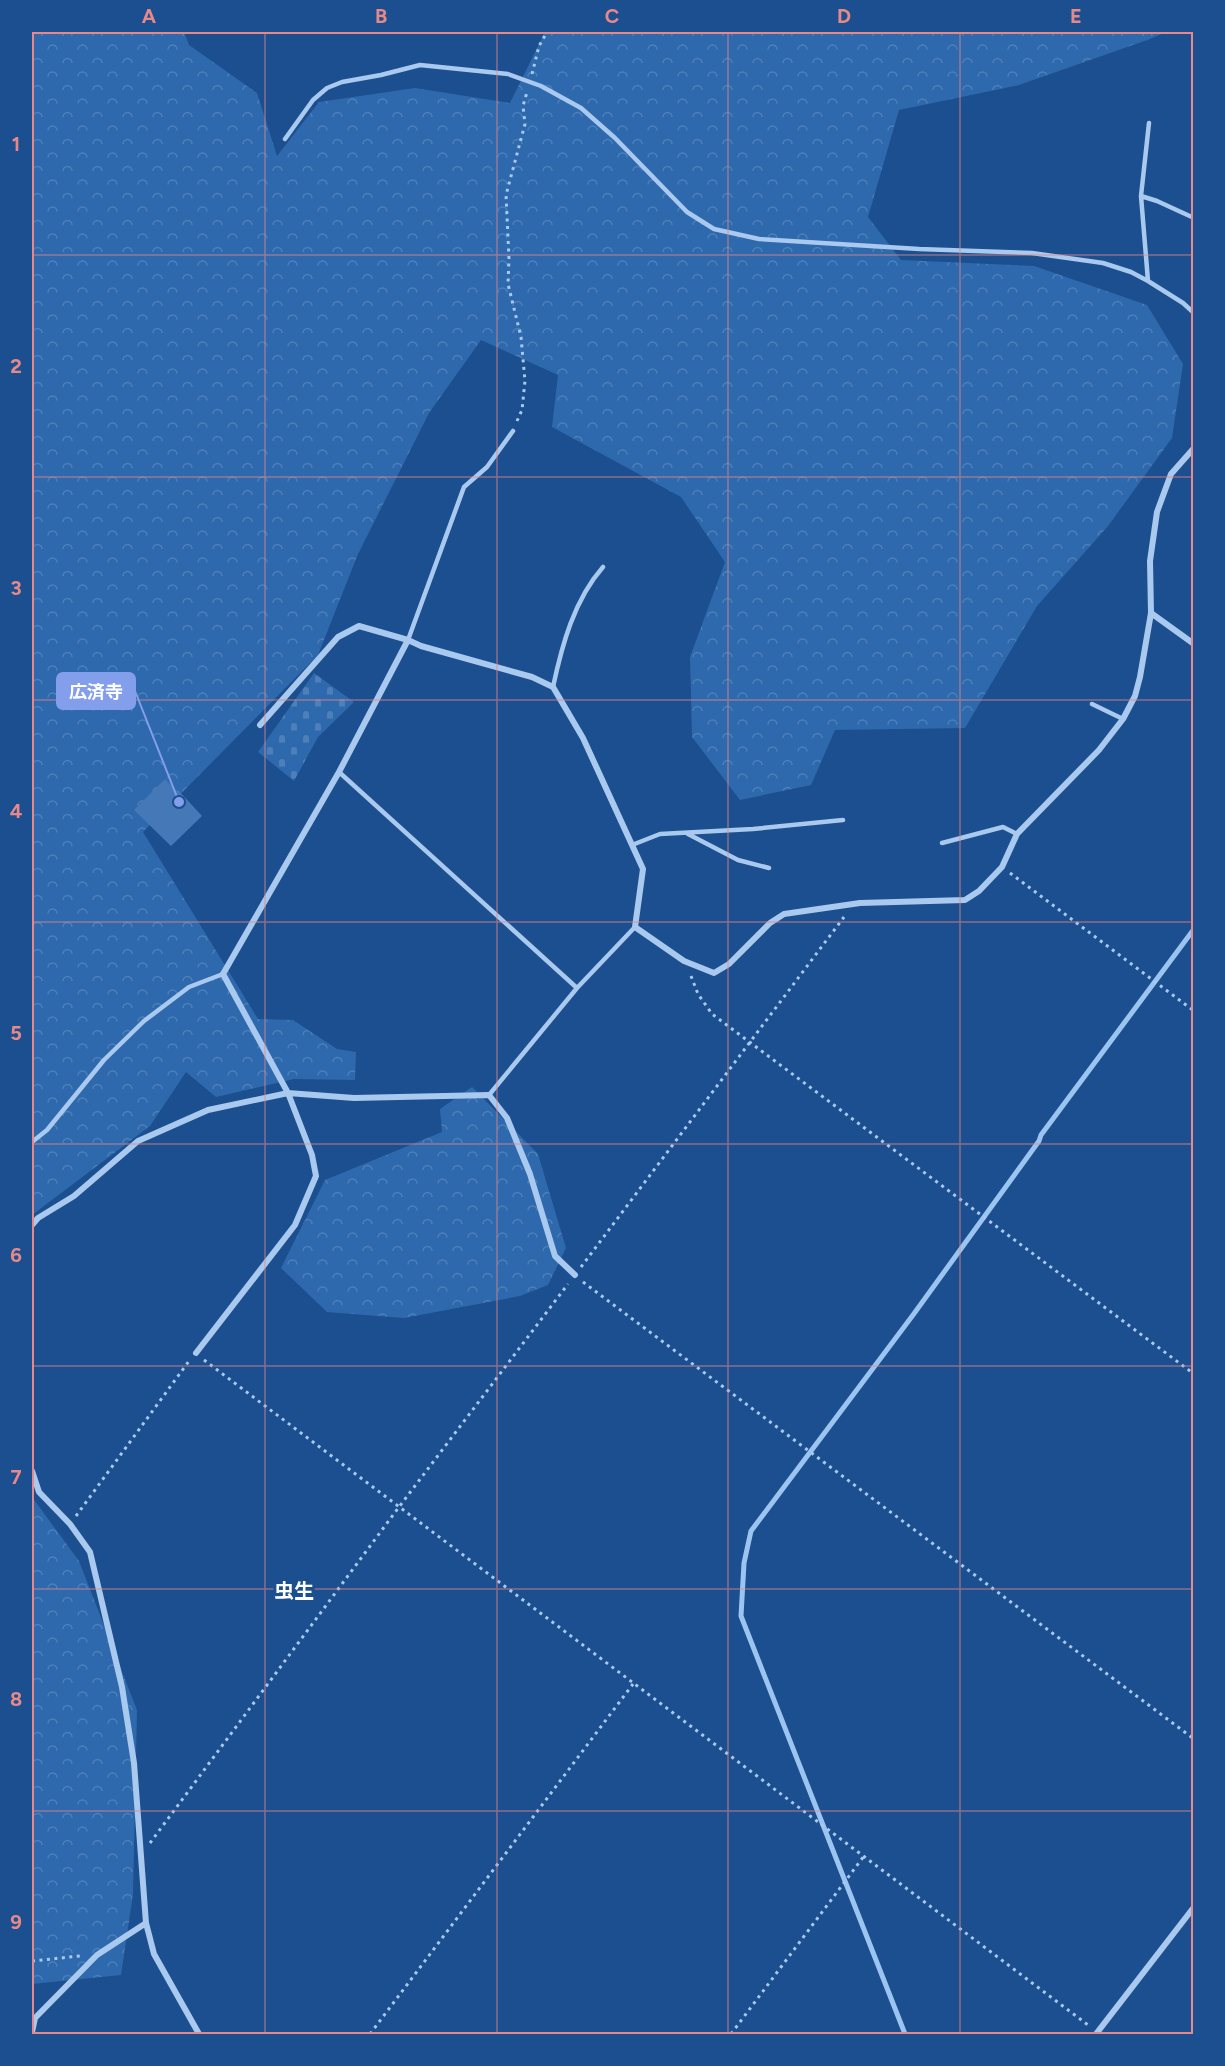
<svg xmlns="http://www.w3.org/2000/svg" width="1225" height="2066" font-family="Figtree,'Noto Sans JP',sans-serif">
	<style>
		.forest { fill: url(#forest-crowns) }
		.cemetery { fill: url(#cemetery-stones) }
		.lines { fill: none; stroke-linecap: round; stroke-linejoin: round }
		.stream { stroke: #9cc4f0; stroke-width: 5 }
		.building { fill: #4478b7 }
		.path { stroke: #a9c9ee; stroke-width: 3; stroke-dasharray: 3 4.5; stroke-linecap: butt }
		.lane { stroke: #a9c9ee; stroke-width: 4.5 }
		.street { stroke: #a9c9ee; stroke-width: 6 }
		.grid { fill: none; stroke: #e88989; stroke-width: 1.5; stroke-opacity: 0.55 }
		.labels { text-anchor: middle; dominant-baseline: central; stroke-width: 6; stroke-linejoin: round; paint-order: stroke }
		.quarter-label { font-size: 20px; font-weight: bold; fill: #fff; stroke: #1b4f8f }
		.leader { fill: none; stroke: #839eea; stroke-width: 2 }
		.callout-dot { fill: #839eea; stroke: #1b4f8f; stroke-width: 2 }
		.callout { fill: #839eea; stroke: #839eea; stroke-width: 2 }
		.callout-label { font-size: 18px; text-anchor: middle; font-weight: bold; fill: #fff }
		.neatline { fill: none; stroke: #e88989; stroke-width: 2 }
		.grid-label { font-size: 20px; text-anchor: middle; font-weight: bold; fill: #e88989 }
	</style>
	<defs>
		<pattern id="forest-crowns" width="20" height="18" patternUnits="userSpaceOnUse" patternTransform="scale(1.5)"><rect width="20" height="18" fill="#2e69ad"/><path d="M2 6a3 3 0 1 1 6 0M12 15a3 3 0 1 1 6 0" fill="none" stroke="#4d80b9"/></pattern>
		<pattern id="cemetery-stones" width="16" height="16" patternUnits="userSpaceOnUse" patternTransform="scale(1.5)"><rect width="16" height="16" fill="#2e69ad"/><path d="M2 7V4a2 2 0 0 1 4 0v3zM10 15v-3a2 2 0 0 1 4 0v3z" fill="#4d80b9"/></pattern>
	</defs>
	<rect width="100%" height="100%" fill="#1b4f8f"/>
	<path class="forest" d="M32,32h152l5,13 68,48 20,63 42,-54 96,-14 95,15 35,-71h621l-16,7 -131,46 -120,25 -31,107 33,43 133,6 113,39 36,59 -11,74 -64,88 -71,80 -72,122 -130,2 -24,55 -71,15 -48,-63 -2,-80 35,-95 -44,-65 -129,-70 6,-52 -77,-35 -52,73 -71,141 -40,101 -175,177 115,187 35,1 44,29 19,3 -1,28 -61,-1 -78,18 -30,-25 -36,54 -118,89z
		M472,1087l66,67 28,94 -18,37 -28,11 -116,22 -77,-6 -46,-44 44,-88 117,-48 -2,-23z
		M32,1497l47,64 58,149 -4,184 -12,81 -89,9z"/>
	<path class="cemetery" d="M314,673l40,29 -36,35 -24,44 -36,-29z"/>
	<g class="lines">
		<path class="stream" d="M905,2034l-164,-418 3,-53 7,-32 162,-216 126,-174 2,-6 153,-206"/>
	</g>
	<path class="building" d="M165,779l12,12 1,-1 24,26 -31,30 -37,-36z"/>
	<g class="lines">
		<path class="path" d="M532,74l7,-28 8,-14
			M517,421l5,-11 3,-29 -4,-44 -13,-53 1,-25 -3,-64 19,-71 -2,-18 4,-14
			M1010,873l184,138
			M691,976l7,18 14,20 482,360
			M581,1267l263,-350
			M583,1282l611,457
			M204,1360l884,665
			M76,1516l113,-155
			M150,1843l249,-336 169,-223
			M32,1961l48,-5
			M370,2034l263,-350
			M731,2034l133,-178"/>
		<path class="lane" d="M285,139l28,-39 14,-12 15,-6 39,-7 39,-10 88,9 33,12 40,22 34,30 72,74 27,17 45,10 160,10 113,4 71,10 28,9 17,9 35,22 11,10
			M1141,196l16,5 37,17
			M1148,281l-7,-85 8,-73
			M408,640l56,-153 23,-20 26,-36
			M553,687c9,-42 21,-87 50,-120
			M1092,704l31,15
			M339,772l238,216
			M688,834l50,26 31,8
			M942,843l61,-16 14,7
			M632,845l28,-11 93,-5 90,-9
			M489,1095l88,-107 58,-61
			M32,1142l15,-12 57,-70 40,-39 45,-34 34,-13"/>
		<path class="street" d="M1151,613l43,31
			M260,725l78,-88 21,-11 49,14 13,6 111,31 21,10 30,51 60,131 -8,58 49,34 30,12 15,-9 41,-41 14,-9 76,-11 105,-3 14,-9 23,-24 15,-33 82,-84 24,-31 12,-23 5,-19 11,-64 -1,-52 7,-49 14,-38 23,-26
			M32,1225l6,-7 36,-22 64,-55 70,-31 80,-17 66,5 135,-3 18,23 23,56 25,82 20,19
			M196,1353l99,-128 21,-49 -4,-21 -24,-62 -65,-119 116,-202 69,-132
			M32,1471l7,21 31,32 20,28 32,135 12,76 12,160 8,31 45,80
			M32,2032l3,-14 62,-63 49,-32
			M1096,2034l98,-127"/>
	</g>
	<path class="grid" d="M265,32v2002M497,32v2002M728,32v2002M960,32v2002M32,255h1162M32,477h1162M32,700h1162M32,922h1162M32,1144h1162M32,1366h1162M32,1589h1162M32,1811h1162"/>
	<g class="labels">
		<g class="quarter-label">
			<text x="294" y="1591">虫生</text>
		</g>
	</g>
	<path class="leader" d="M179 802L135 691"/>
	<circle class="callout-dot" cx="179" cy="802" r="6"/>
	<rect class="callout" x="57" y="673" width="78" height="36" rx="6"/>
	<g class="callout-label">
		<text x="96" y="698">広済寺</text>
	</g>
	<rect width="1225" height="2066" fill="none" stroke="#1b4f8f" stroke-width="66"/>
	<rect x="33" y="33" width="1159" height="2000" class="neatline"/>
	<g class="grid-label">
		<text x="149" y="23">A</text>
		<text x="381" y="23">B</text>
		<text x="612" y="23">C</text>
		<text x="844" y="23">D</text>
		<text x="1076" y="23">E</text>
		<text x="16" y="151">1</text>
		<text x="16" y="373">2</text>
		<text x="16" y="595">3</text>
		<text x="16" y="818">4</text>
		<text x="16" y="1040">5</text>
		<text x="16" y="1262">6</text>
		<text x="16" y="1484">7</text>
		<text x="16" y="1706">8</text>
		<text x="16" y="1929">9</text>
	</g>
</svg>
